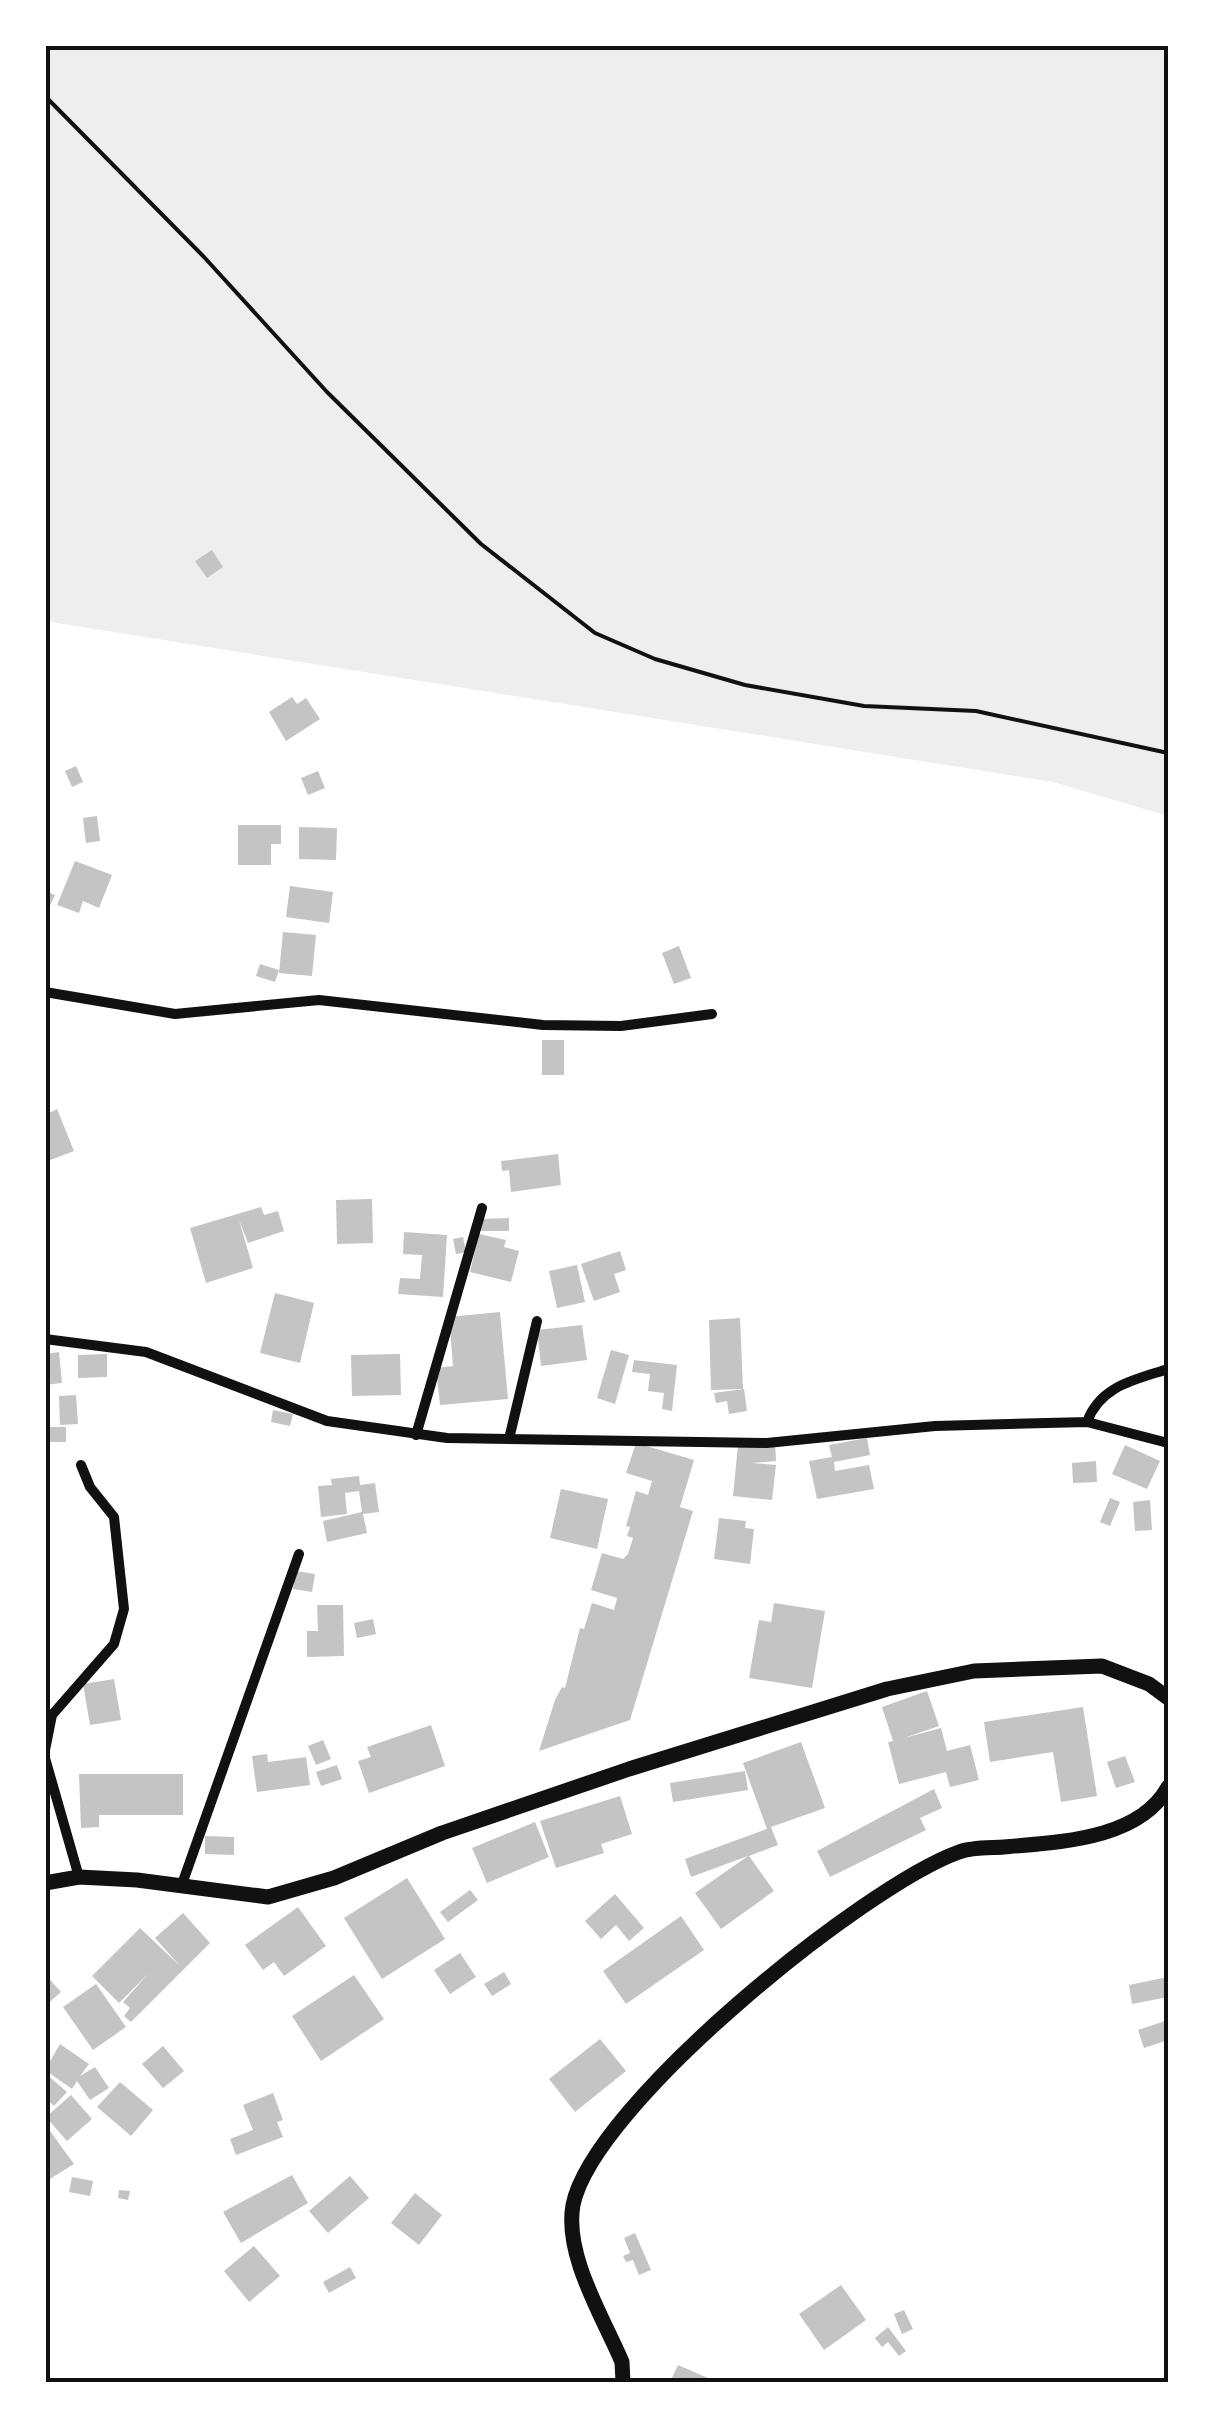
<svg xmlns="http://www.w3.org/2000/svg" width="1213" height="2427" font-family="Poppins,sans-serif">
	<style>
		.green { fill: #eee }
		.building { fill: #c4c4c4 }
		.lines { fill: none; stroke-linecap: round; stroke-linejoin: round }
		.path { stroke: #111; stroke-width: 4 }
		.minor { stroke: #111; stroke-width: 10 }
		.primary { stroke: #111; stroke-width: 15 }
		.neatline { fill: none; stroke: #111; stroke-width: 4 }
	</style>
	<rect width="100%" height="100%" fill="#fff"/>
	<path class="green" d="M45,45h1123v771l-115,-34 -1008,-161z"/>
	<path class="building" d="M212,550l11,17 -16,11 -12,-17z
		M292,697l5,7 9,-6 14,21 -34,22 -17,-29z
		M76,766l7,16 -11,5 -7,-16z
		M318,771l7,17 -17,7 -7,-17z
		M97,816l3,25 -14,2 -3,-25z
		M238,825h43v19h-10v21h-33z
		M299,827l38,1 -1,32 -37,-1z
		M75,861l37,14 -13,33 -16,-7 -4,12 -22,-8z
		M290,886l43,6 -4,31 -43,-6z
		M45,891l10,4 -10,21z
		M283,932l33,3 -4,41 -33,-3z
		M679,946l12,32 -17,6 -12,-31z
		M260,964l19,6 -4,12 -19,-6z
		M542,1040h22v35h-22z
		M57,1109l17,42 -29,11v-47z
		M558,1154l3,31 -50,7 -2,-22 -7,1 -1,-10z
		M372,1199l1,44 -36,1 -1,-44z
		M261,1207l3,8 14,-4 6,20 -36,12 -9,-23 14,48 -47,15 -16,-55z
		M509,1218v13h-28v-12z
		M404,1232l43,3 -4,62 -45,-3 2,-16 20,1 2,-24 -19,-1z
		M479,1234l27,6 -2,7 15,4 -8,31 -41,-10z
		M463,1237l3,15 -10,2 -3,-15z
		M620,1251l6,19 -12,4 6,18 -26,9 -13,-37z
		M577,1265l8,37 -28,6 -8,-37z
		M275,1293l39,10 -14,60 -40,-10z
		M500,1312l8,87 -68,6 -4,-37 17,-2 -4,-49z
		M740,1318l3,71 -32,1 -2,-70z
		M582,1325l5,35 -46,6 -4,-36z
		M611,1350l18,5 -14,49 -18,-6z
		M59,1352l3,31 -17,2v-31z
		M107,1354v23l-29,1v-23z
		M400,1354l1,41 -49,1 -1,-41z
		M634,1360l43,5 -5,46 -10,-2 2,-16 -16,-2 2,-17 -18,-2z
		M744,1389l3,22 -18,3 -2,-13 -11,2 -2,-10z
		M76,1395l2,29 -18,1 -1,-29z
		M273,1410l20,4 -3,12 -19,-4z
		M45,1427h21v15h-21z
		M867,1438l3,17 -36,7 1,9 34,-6 5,24 -57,10 -8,-38 23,-4 -3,-12z
		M775,1442l1,19 -24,2 24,2 -4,35 -39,-4 5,-51z
		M636,1443l58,17 -14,47 13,4 -63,209 -91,31 16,-51 7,-13 3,1 15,-60 4,1 8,-26 22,7 3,-12 -26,-8 11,-37 21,6 5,-5 5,-16 -6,-2 3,-9 -4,-1 10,-35 12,4 4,-14 -26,-8z
		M1125,1445l35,16 -13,28 -35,-15z
		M1096,1461l1,21 -24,1 -1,-20z
		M359,1476l1,9 15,-2 4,29 -16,2 4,19 -40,9 -4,-21 39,-9 -3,-21 -14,2 2,21 -26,3 -3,-31 14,-1 -1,-6z
		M561,1489l47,10 -11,50 -47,-11z
		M1110,1498l10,4 -10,24 -10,-4z
		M1150,1500l2,30 -17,1 -2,-29z
		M719,1518l27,3 -1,7 9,1 -4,35 -36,-5z
		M296,1571l19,3 -3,18 -19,-3z
		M774,1603l51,8 -13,77 -63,-10 10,-58 12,2z
		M317,1605h26l1,51 -37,1v-26h11z
		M373,1619l3,15 -19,4 -3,-15z
		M114,1679l7,41 -31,5 -7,-41z
		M927,1691l12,35 -35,12 37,-10 6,23 23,-6 9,35 -29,7 -4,-15 -47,12 -11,-42 5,-1 -11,-34z
		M1083,1707l14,89 -36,6 -8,-50 -63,10 -6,-40z
		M431,1725l14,41 -76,27 -11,-32 13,-4 -4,-10z
		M323,1740l8,19 -15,6 -8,-19z
		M801,1742l24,66 -54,19 7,18 -29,11 25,35 -53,38 -26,-36 53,-37 -57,21 -6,-18 82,-30 -24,-66z
		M267,1754l1,8 38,-5 4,28 -53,7 -5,-36z
		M1125,1756l10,26 -19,6 -9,-26z
		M337,1765l5,14 -21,7 -5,-14z
		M745,1771l3,19 -75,12 -3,-19z
		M79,1774h104v41h-84v12l-18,1z
		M934,1789l8,19 -22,10 6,12 -96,47 -13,-26z
		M620,1796l12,38 -31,10 3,9 -48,15 -16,-47z
		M535,1822l14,35 -62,26 -15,-35z
		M205,1836l29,1v18l-29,-1z
		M407,1878l38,61 -63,40 -38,-61z
		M470,1890l8,10 -30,22 -8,-10z
		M615,1894l29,34 -15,13 -13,-16 -15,14 -16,-18z
		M298,1907l28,39 -42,30 -10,-14 -11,8 -18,-25z
		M183,1913l27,30 -79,79 -7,-6 6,-8 -7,-6 26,-29 -30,30 -27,-27 48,-48 39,37 -24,-27z
		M681,1916l23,34 -78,54 -23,-33z
		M460,1953l16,24 -26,17 -16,-24z
		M504,1972l7,12 -19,12 -8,-12z
		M45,1974l16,18 -16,14z
		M354,1975l30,44 -63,42 -29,-45z
		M1168,1977v20l-36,7 -3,-19z
		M96,1984l30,43 -33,23 -30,-43z
		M1168,2020v20l-24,8 -6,-18z
		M600,2039l26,32 -51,41 -26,-33z
		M60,2044l29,20 -9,12 15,-9 14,21 -19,12 -13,-19 -5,8 -27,-19z
		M163,2046l21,25 -21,17 -21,-24z
		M45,2073l22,19 -13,14 -9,-8z
		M120,2082l33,28 -22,26 -34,-29z
		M273,2093l10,27 -6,2 6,15 -47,18 -6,-16 23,-9 -10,-25z
		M71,2095l21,24 -25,22 -21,-24z
		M45,2124l29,40 -29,18z
		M292,2175l16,28 -67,40 -18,-31z
		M350,2176l19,22 -41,35 -19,-22z
		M72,2177l21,4 -3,15 -21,-4z
		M119,2190l11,1 -2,9 -10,-2z
		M415,2193l27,22 -23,30 -28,-22z
		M635,2233l16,37 -12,5 -6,-15 -7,2 -3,-6 7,-3 -6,-15z
		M254,2246l26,30 -31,26 -25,-31z
		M350,2267l6,11 -27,15 -6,-11z
		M841,2285l25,35 -42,30 -25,-36z
		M904,2310l9,19 -11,5 -8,-20z
		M888,2327l18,24 -7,5 -11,-14 -6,5 -7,-9z
		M678,2365l39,17h-47z"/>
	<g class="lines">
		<path class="path" d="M45,96l159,161 123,135 154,152 114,89 60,26 90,26 119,21 112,5 192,42"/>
		<path class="minor" d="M45,992l130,22 144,-14 224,25 78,1 91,-12
			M45,1339l101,13 181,69 120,17 320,5 168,-17 152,-4 81,21
			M1087,1422c13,-36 47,-42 81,-53
			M416,1435l66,-227
			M509,1439l28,-118
			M45,1750l7,-35 62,-71 10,-35 -10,-92 -24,-30 -9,-22
			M45,1758l34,119
			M181,1887l118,-333"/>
		<path class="primary" d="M45,1883l34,-6 58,3 131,17 66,-19 108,-45 187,-64 258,-80 87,-18 128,-5 47,18 19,14
			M623,2382l-1,-20c-19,-45 -58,-107 -49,-157 20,-100 291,-319 386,-353 13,-5 31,-4 45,-5 54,-5 135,-7 164,-60"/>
	</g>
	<rect width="1213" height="2427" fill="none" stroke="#ffffff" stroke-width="95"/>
	<rect x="48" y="48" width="1118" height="2332" class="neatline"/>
</svg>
